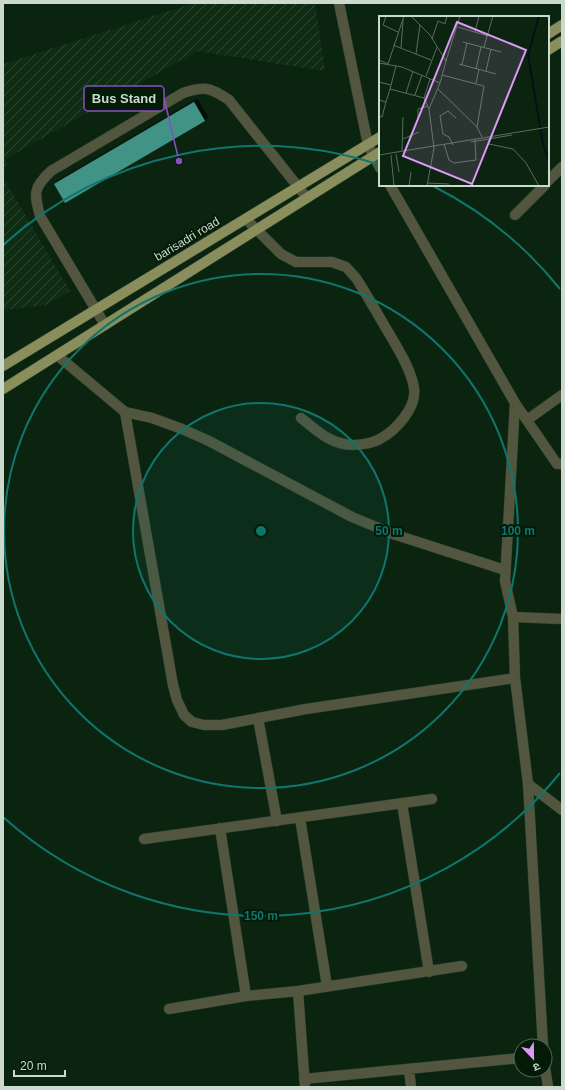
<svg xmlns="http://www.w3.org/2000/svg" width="565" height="1090" font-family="Helvetica,'Noto Sans Devanagari',sans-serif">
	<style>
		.industrial { fill: url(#industrial-furrows) }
		.building { fill: #409385; filter: url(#shadow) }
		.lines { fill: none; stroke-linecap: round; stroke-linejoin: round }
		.minor-casing { stroke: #2a412d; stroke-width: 11 }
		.major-casing { stroke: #2a412d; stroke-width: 11 }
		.minor { stroke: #53563e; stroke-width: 10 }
		.major { stroke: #898e5c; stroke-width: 10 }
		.ring { fill: none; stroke: #0f766e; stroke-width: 2 }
		.labels { text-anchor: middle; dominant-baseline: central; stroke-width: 4; stroke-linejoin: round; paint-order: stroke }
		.street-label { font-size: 12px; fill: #cbdacc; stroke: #031a07 }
		.inset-river { fill: none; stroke: #001319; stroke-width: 2 }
		.inset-road { fill: none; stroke: #586d5b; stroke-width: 1 }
		.view { fill: #dc99f5; fill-opacity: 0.15; stroke: #dc99f5; stroke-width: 2 }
		.inset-edge { fill: none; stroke: #cbdacc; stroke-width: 2 }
		.centre { fill: #0f766e; stroke: #031a07; stroke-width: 2 }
		.ring-label { font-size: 12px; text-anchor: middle; font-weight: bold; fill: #0f766e; stroke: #031a07; stroke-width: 4; stroke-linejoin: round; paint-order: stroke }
		.leader { fill: none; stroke: #8b4fc2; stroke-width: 1.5 }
		.callout-dot { fill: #8b4fc2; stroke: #031a07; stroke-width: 1.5 }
		.callout { fill: #031a07; stroke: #8b4fc2; stroke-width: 1.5 }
		.callout-label { font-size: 13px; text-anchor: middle; font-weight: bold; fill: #cbdacc }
	</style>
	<defs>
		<pattern id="industrial-furrows" width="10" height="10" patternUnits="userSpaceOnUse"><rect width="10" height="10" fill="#0e2d14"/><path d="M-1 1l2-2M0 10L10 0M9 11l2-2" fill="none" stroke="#304b35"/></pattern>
		<filter id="shadow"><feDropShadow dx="3.5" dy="-3.5" stdDeviation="0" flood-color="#0009"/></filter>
	</defs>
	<rect width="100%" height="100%" fill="#0b240f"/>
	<path class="industrial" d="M194,3h121l10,68 -128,-20 -190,107 -3,21 66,112 -24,14 -43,5v-246z"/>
	<path class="building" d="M194,102l11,19 -140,82 -11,-19z"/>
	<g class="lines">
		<g class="minor-casing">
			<path id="minor" d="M339,3l29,142 12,23
				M548,181l14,-14
				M390,185l125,218 -10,178 8,36 49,2
				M515,215l30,-30
				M246,219l35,35 15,8h36l14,5 10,11c11,17 21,35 31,52 10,17 24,39 27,58 3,20 -18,42 -34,51 -10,5 -24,7 -36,5 -17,-3 -30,-16 -43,-26
				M105,325l-65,-109c-6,-23 -7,-28 11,-45l132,-78c21,-7 27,-6 46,7l78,98
				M58,356l67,56 27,6 30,11 27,12 143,76 41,17 112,36
				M515,403l42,61h5
				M125,412l48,273 4,15 7,15 8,7 12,3h18l84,-16 209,-31
				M527,420l35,-25
				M513,617l2,61 13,106 34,26
				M258,718l19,103
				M528,784l15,262
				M402,803l27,169
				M300,818l27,168
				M220,828l26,168
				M144,839l288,-40
				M298,991l7,96
				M169,1009l77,-13 52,-5 164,-25
				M545,1067l3,20
				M409,1069l2,18
				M304,1079l217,-21"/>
		</g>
		<g class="major-casing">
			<path id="major" d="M548,34l14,-9
				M548,50l14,-9
				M3,366l377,-229
				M3,389l377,-237"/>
		</g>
		<use href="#minor" class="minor"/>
		<use href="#major" class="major"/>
	</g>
	<circle cx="261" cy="531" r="128" fill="#0f766e" fill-opacity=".12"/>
	<g class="ring">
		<circle cx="261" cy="531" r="128"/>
		<circle cx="261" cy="531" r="257"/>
		<path d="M560 773A385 385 0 0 1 3 817M3 245A385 385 0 0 1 380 165M433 186A385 385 0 0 1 560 289"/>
	</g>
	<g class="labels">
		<g class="street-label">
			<text transform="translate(187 239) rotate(-31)">barisadri road</text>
		</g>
	</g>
	<g transform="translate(379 16)">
		<rect width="170" height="170" fill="#0b240f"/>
		<path class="inset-river" d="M160,0l-11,39 15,89 6,16"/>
		<path class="inset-road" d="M7,0l-3,9 15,7M32,0l19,19 16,26 -6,22M79,11l30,9M96,16l4,-16M53,23l6,-18 7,3 2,-8M84,26l38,10M14,29l38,15M105,31l9,-31M22,32l2,-28M37,38l4,-29M0,44l9,4 16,-48M67,45l14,-45M0,47l23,4 38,16 -11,26 5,39 -7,38M80,48l37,10M83,49l5,-22M17,50l-6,23 34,9 5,11M97,53l5,-22M107,55l5,-22M63,59l42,11 -7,41M47,60l11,-29M0,66l12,3M97,67l3,-14M59,73l39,38 5,10M27,77l7,-22M36,79l7,-20M45,82l6,-19M0,84l7,2 -4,15 -3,-1M7,86l4,-13M39,103v-10l10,-3M24,123l16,-7M92,126l41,-7M65,128l5,16 5,3 22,-3 -1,-20M110,128l24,5 13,14 13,23M74,129l-4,-8 -6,-3 -3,-18 8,-5 8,7M23,135l1,-34M17,138l3,18M0,139l170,-28M12,139l3,31M48,167l22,1M30,170l2,-14"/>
		<path class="view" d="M78,6l69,28 -54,134 -69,-28z"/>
		<rect width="170" height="170" class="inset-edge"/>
	</g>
	<circle cx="261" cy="531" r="6" class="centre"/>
	<g class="ring-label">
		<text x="389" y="535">50 m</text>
		<text x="518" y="535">100 m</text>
		<text x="261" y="920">150 m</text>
	</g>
	<path class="leader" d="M179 161L164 98"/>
	<circle class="callout-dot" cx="179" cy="161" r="4"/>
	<rect class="callout" x="84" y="86" width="80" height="25" rx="4"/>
	<g class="callout-label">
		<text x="124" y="103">Bus Stand</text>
	</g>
	<rect width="565" height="1090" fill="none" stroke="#cbdacc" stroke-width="8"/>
	<g transform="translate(533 1058) rotate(158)"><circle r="19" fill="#031a07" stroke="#536756"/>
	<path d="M0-3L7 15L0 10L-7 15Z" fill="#dc99f5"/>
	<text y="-6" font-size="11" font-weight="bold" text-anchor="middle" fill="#cbdacc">उ</text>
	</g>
	<path d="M14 1070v6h51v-6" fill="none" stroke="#cbdacc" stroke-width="2"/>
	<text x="20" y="1070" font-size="12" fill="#cbdacc" stroke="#031a07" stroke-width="3" paint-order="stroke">20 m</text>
</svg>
